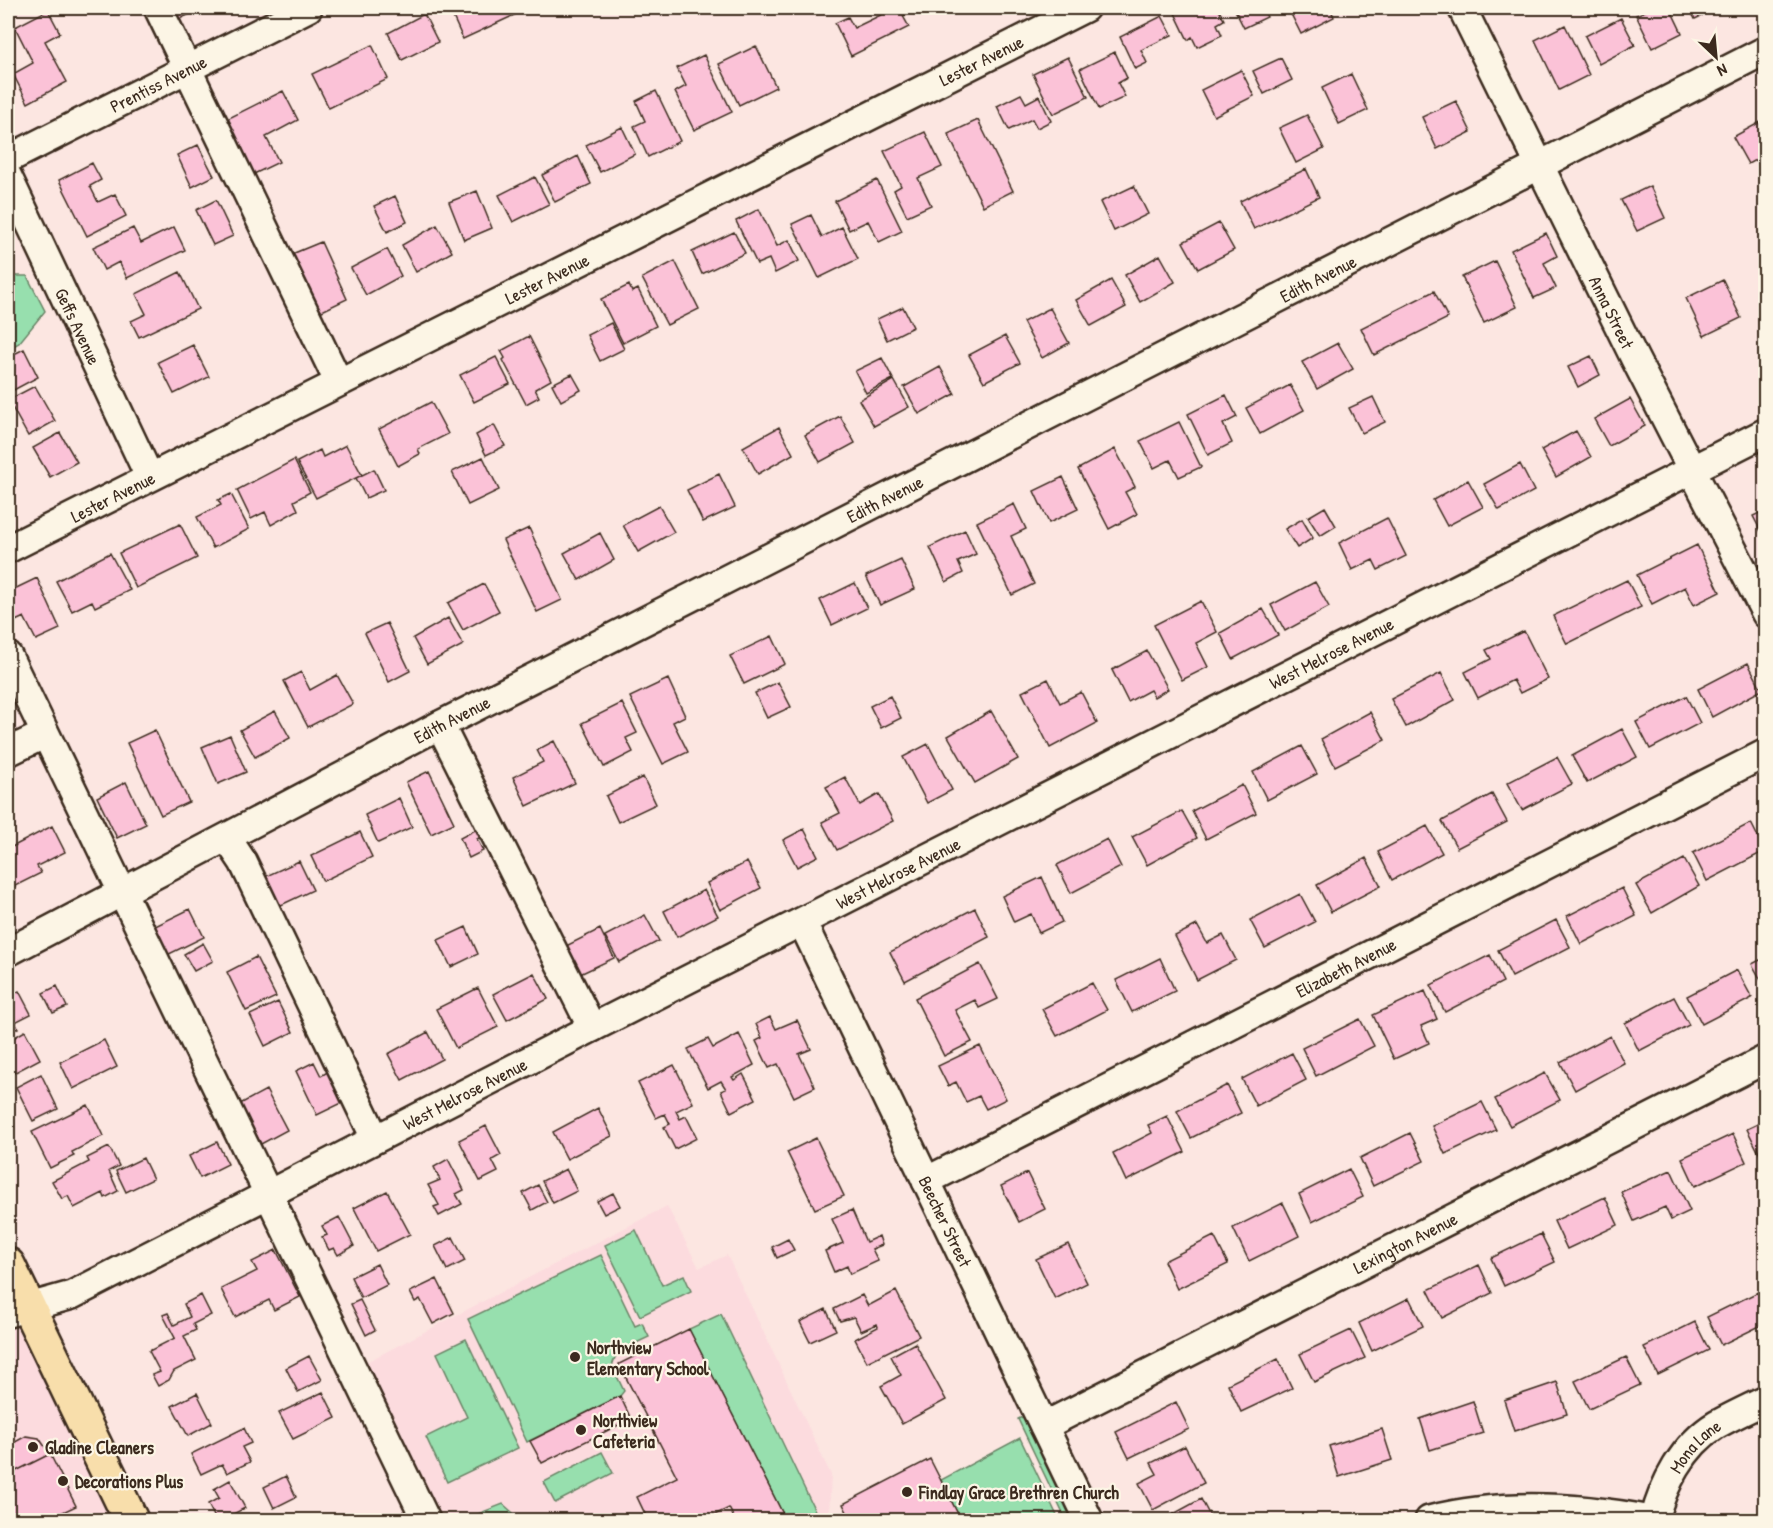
<svg xmlns="http://www.w3.org/2000/svg" width="1773" height="1528" font-family="'Patrick Hand',sans-serif">
	<style>
		.built { fill: #fcdbde }
		.green { fill: #97dfae; stroke: #698466; stroke-width: 1.5 }
		.building { fill: #fbc2d7; stroke: #3b2a1e; stroke-width: 1.5 }
		.lines { fill: none; stroke-linecap: round; stroke-linejoin: round }
		.minor-casing { stroke: #3b2a1e; stroke-width: 32 }
		.major-casing { stroke: #3b2a1e; stroke-width: 38 }
		.minor { stroke: #fcf5e5; stroke-width: 27 }
		.major { stroke: #f8deab; stroke-width: 33 }
		.poi-dot { fill: #3b2a1e; stroke: #fcf5e5; stroke-width: 2 }
		.labels { text-anchor: middle; dominant-baseline: central; stroke-width: 4.5; stroke-linejoin: round; paint-order: stroke }
		.street-label { font-size: 18px; fill: #3b2a1e; stroke: #fcf5e5 }
		.poi-label { font-size: 18px; font-weight: bold; fill: #3b2a1e; stroke: #fcf5e5; text-anchor: start }
	</style>
	<rect width="100%" height="100%" fill="#fce6e1"/>
	<filter id="ink" filterUnits="userSpaceOnUse"><feTurbulence type="fractalNoise" baseFrequency=".0167" numOctaves="2"/><feDisplacementMap in="SourceGraphic" scale="12" xChannelSelector="R" yChannelSelector="G"/><feConvolveMatrix kernelMatrix="1 2 1 2 8 2 1 2 1" color-interpolation-filters="sRGB"/></filter>
	<g filter="url(#ink)">
		<path class="built" d="M667,1206l32,62 28,-13 104,220 -2,40 3,5h-406l-73,-151z
			M28,1307l103,213h-123v-207z"/>
		<path class="green" d="M8,276h19l18,35 -26,32 -11,6z
			M636,1230l26,55 22,-10 7,16 -51,25 -35,-71z
			M601,1255l34,71 7,-3 7,14 -32,15 -5,14 12,25 -4,5 -93,46 -59,-123z
			M721,1314l98,205 -1,1h-32l-97,-191z
			M466,1339l52,109 -71,34 -21,-45 41,-20 -30,-64z
			M1026,1415l50,105h-10l-48,-101z
			M1020,1438l39,82h-98l-20,-40z
			M602,1452l11,21 -58,30 -11,-21z
			M503,1504l18,16h-50l4,-5z"/>
		<path class="building" d="M166,8h37l-30,14z
			M449,8h72l2,3 -60,28z
			M895,8h21l-13,8 6,11 -58,29 -16,-33 13,-6 6,11z
			M1180,8h38l6,12 -7,4 5,11 -25,12 -5,-10 -4,3 -14,-29z
			M1234,8h28l5,9 -23,11z
			M1288,8h42l4,9 -33,17z
			M1652,8h18l12,25 -30,15 -16,-33z
			M1689,8h29l-23,11z
			M48,10l12,23 -15,8 22,41 -39,21 -15,-29 20,-11 -18,-36z
			M424,14l14,28 -36,18 -14,-27z
			M1162,16l10,19 -31,15 6,13 -12,6 -15,-32z
			M1621,18l14,27 -36,19 -14,-28z
			M1565,25l24,50 -30,15 -24,-50z
			M372,45l16,34 -59,29 -17,-34z
			M756,46l20,41 -37,18 -20,-41z
			M1115,52l12,26 -9,5 7,14 -26,12 -19,-40z
			M704,55l28,57 -38,18 -19,-38 11,-6 -9,-18z
			M1068,57l20,40 -35,17 -20,-40z
			M1281,58l11,22 -28,14 -11,-23z
			M1241,70l13,26 -40,20 -13,-26z
			M1351,74l17,36 -29,14 -17,-36z
			M283,91l15,29 -32,17 13,25 -25,12 -27,-55z
			M656,91l24,50 -32,16 -14,-31 11,-5 -9,-20z
			M1021,94l5,9 13,-7 12,25 -14,7 -5,-9 -23,11 -12,-24z
			M1456,101l15,31 -34,17 -15,-32z
			M1307,115l17,34 -28,14 -17,-35z
			M1766,119v35l-18,10 -15,-27z
			M978,120l35,71 -30,15 -35,-72z
			M622,127l13,27 -35,18 -14,-27z
			M925,132l17,35 -24,11 13,27 -24,11 -13,-26 7,-4 -17,-35z
			M198,145l16,31 -22,11 -15,-32z
			M578,156l13,28 -36,18 -13,-27z
			M92,163l9,17 -11,6 8,16 17,-8 11,22 -39,20 -28,-56z
			M1306,169l13,28 -65,32 -14,-28z
			M535,177l14,27 -36,18 -14,-27z
			M877,180l25,51 -23,11 -11,-21 -19,9 -14,-29z
			M1134,186l14,28 -34,17 -14,-29z
			M1650,186l15,32 -28,13 -16,-31z
			M477,191l15,37 -28,12 -15,-38z
			M395,196l12,26 -20,10 -13,-26z
			M216,200l17,36 -20,9 -17,-35z
			M759,209l18,37 12,-6 10,21 -24,12 -6,-14 -12,5 -21,-43z
			M811,215l11,22 20,-10 16,32 -39,19 -27,-54z
			M1219,223l15,27 -36,19 -15,-27z
			M437,225l15,27 -36,20 -14,-27z
			M174,227l11,23 -58,28 -8,-16 -15,8 -11,-23 40,-19 8,15z
			M734,232l11,21 -43,21 -10,-22z
			M1546,233l11,23 -13,7 12,25 -22,10 -23,-48z
			M321,242l26,57 -29,14 -26,-59z
			M387,249l14,27 -35,19 -15,-27z
			M1160,255l15,27 -35,20 -15,-27z
			M675,261l24,48 -32,16 -25,-47z
			M1495,261l22,46 -33,16 -22,-46z
			M180,272l18,37 -59,28 -8,-16 15,-7 -10,-20z
			M1111,280l15,27 -35,19 -15,-26z
			M1723,280l18,38 -37,18 -18,-38z
			M629,285l3,7 6,-3 18,37 -33,17 -22,-44z
			M1434,291l14,27 -74,37 -13,-27z
			M903,307l10,20 -26,13 -10,-21z
			M1050,308l19,35 -27,15 -19,-36z
			M611,323l13,26 -24,12 -13,-26z
			M529,336l22,44 -16,9 4,8 -13,7 -23,-44 2,-2 -4,-7z
			M1005,336l15,27 -36,19 -15,-27z
			M1338,343l15,26 -36,20 -15,-27z
			M193,345l16,32 -35,17 -16,-32z
			M24,349l14,28 -30,16v-36z
			M1591,356l9,19 -22,12 -10,-20z
			M496,357l14,27 -36,18 -14,-27z
			M882,358l11,21 -27,14 -11,-22z
			M940,367l15,27 -36,20 -15,-27z
			M572,374l9,16 -20,11 -9,-17z
			M894,380l15,27 -35,19 -15,-26z
			M1290,385l14,25 -44,24 -14,-26z
			M35,386l20,35 -27,15 -20,-36z
			M1226,395l11,22 -14,7 9,19 -24,12 -20,-41z
			M1373,397l12,25 -23,11 -13,-25z
			M1630,399l15,27 -36,20 -15,-27z
			M431,402l17,32 -30,15 2,5 -22,12 -19,-37z
			M840,416l15,27 -35,19 -15,-27z
			M1179,422l22,45 -22,10 -9,-17 -16,8 -14,-27z
			M494,425l11,21 -19,9 -10,-20z
			M779,427l14,27 -35,20 -15,-27z
			M1576,431l15,26 -35,20 -15,-27z
			M60,433l17,29 -27,15 -17,-29z
			M346,445l16,30 -46,23 -19,-36 23,-12 3,7z
			M1115,449l20,38 -10,5 12,22 -28,15 -31,-60z
			M483,457l16,33 -31,15 -16,-33z
			M294,460l16,32 -16,9 4,9 -27,15 -6,-13 -14,7 -14,-29z
			M1520,464l14,27 -35,19 -15,-26z
			M374,469l10,21 -18,8 -10,-20z
			M719,474l16,33 -32,15 -16,-32z
			M1063,477l15,32 -29,14 -15,-32z
			M1468,480l15,27 -36,19 -14,-26z
			M231,494l18,35 -36,19 -16,-31 24,-12 -3,-5z
			M1014,504l12,25 -15,7 23,48 -22,11 -35,-73z
			M659,506l15,26 -36,20 -15,-27z
			M1325,507l11,19 -16,10 -12,-19z
			M1766,510v31l-13,-25z
			M1387,518l19,38 -28,14 -5,-10 -21,10 -13,-27z
			M1302,519l11,19 -16,10 -12,-19z
			M180,524l17,34 -61,30 -17,-35z
			M529,528l33,72 -25,12 -34,-72z
			M965,530l11,24 -18,8 5,11 -17,9 -16,-35z
			M600,533l14,27 -35,20 -15,-27z
			M1697,545l23,47 -26,13 -9,-18 -33,17 -15,-29z
			M110,553l20,37 -35,17 -3,-6 -20,10 -16,-30z
			M901,560l14,29 -35,16 -14,-29z
			M37,578l23,51 -24,11 -12,-23 -15,7 -1,-32z
			M1627,580l14,27 -74,37 -14,-28z
			M1315,582l14,25 -44,24 -14,-26z
			M855,583l12,25 -35,17 -12,-25z
			M484,584l15,27 -36,19 -15,-27z
			M1201,601l16,31 -21,11 12,24 -26,13 -28,-55z
			M1263,609l15,26 -45,24 -13,-26z
			M448,618l15,27 -36,19 -14,-26z
			M387,623l23,48 -21,11 -24,-49z
			M1524,631l24,48 -28,14 -7,-13 -35,18 -13,-26 26,-13 -5,-9z
			M772,636l13,28 -41,20 -14,-28z
			M1147,651l21,38 -14,8 -4,-7 -22,12 -16,-32z
			M1748,663l14,27 -50,27 -14,-28z
			M301,672l9,18 27,-15 16,29 -45,23 -24,-46z
			M1441,673l14,27 -49,27 -15,-28z
			M668,679l17,37 -12,6 15,30 -25,12 -33,-67z
			M1048,679l12,24 21,-11 16,31 -47,25 -28,-56z
			M778,682l13,25 -24,11 -12,-25z
			M890,696l11,22 -20,10 -11,-22z
			M1686,696l14,27 -50,26 -14,-27z
			M622,703l15,30 -11,5 7,14 -29,15 -22,-44z
			M275,711l15,27 -35,19 -15,-27z
			M991,711l27,48 -43,24 -27,-47z
			M1370,712l15,28 -50,26 -14,-27z
			M1622,729l15,28 -50,26 -15,-27z
			M155,730l34,72 -28,13 -34,-72z
			M230,735l16,37 -28,12 -16,-37z
			M554,741l21,42 -48,23 -14,-29 30,-15 -6,-12z
			M928,744l24,46 -25,13 -24,-46z
			M1302,746l15,28 -50,26 -14,-28z
			M1557,757l15,27 -50,26 -15,-27z
			M429,771l25,52 -23,11 -25,-52z
			M643,777l13,27 -38,18 -12,-26z
			M845,777l15,28 19,-11 14,27 -56,29 -15,-28 18,-9 -14,-26z
			M126,782l20,42 -29,14 -20,-41z
			M1242,785l14,28 -50,26 -14,-28z
			M1492,794l15,28 -50,26 -15,-27z
			M399,798l13,29 -34,16 -13,-28z
			M1182,811l15,27 -50,27 -15,-28z
			M1751,823l14,28 -58,30 -14,-28z
			M52,826l13,26 -28,14 4,7 -28,14 -5,-12v-26z
			M1427,826l15,27 -50,27 -14,-28z
			M477,829l4,8 -4,2 6,12 -14,7 -9,-20z
			M804,829l14,27 -21,11 -14,-27z
			M360,832l12,25 -49,24 -12,-25z
			M1107,839l14,28 -50,26 -14,-28z
			M1366,858l15,28 -50,26 -14,-27z
			M1684,859l15,27 -47,27 -16,-28z
			M299,861l14,29 -34,16 -15,-29z
			M747,862l14,26 -41,22 -13,-27z
			M1042,877l20,45 -23,11 -8,-19 -17,8 -12,-26z
			M1622,888l14,28 -55,28 -14,-28z
			M704,890l14,26 -41,21 -13,-26z
			M1300,894l15,28 -50,26 -15,-28z
			M975,908l14,29 -84,44 -15,-29z
			M190,909l14,28 -43,21 -14,-28z
			M645,915l14,26 -40,21 -14,-26z
			M1556,920l14,27 -58,30 -14,-27z
			M1197,925l10,18 16,-8 13,25 -39,20 -22,-44z
			M466,927l12,27 -27,13 -13,-27z
			M600,929l14,29 -38,18 -14,-28z
			M203,943l10,18 -19,10 -10,-17z
			M1490,955l13,27 -58,30 -14,-27z
			M256,957l20,40 -30,14 -19,-39z
			M1766,957v32l-14,-25z
			M1160,958l15,33 -43,21 -16,-32z
			M980,964l18,35 -19,9 -4,-8 -20,10 17,32 -28,14 -29,-58z
			M1737,970l15,28 -50,26 -15,-28z
			M534,973l14,26 -41,21 -14,-26z
			M1092,983l15,27 -50,26 -15,-27z
			M57,986l10,21 -14,6 -10,-20z
			M478,988l20,39 -42,21 -20,-39z
			M19,991l12,23 -16,8 3,6 -10,5v-36z
			M1425,991l12,28 -16,7 8,17 -35,16 -21,-44z
			M1674,997l15,28 -50,26 -14,-28z
			M278,1002l15,30 -28,14 -15,-31z
			M770,1017l6,12 21,-9 14,29 -12,5 16,33 -21,10 -16,-33 -9,4 -13,-27 6,-3 -6,-14z
			M1360,1019l14,27 -58,30 -14,-28z
			M25,1031l15,28 -32,17v-35z
			M428,1032l14,27 -40,21 -14,-26z
			M739,1034l15,31 -22,12 2,3 9,-6 13,25 -25,13 -10,-21 5,-2 -5,-8 -13,7 -20,-39 20,-10 5,9z
			M1610,1036l14,27 -49,27 -15,-28z
			M104,1040l13,27 -44,22 -13,-27z
			M980,1046l26,53 -20,10 -7,-13 -13,6 -10,-20 -8,4 -10,-20z
			M1292,1053l14,27 -50,26 -14,-27z
			M314,1062l7,14 8,-5 15,31 -27,13 -21,-44z
			M674,1065l19,38 -17,8 4,8 6,-3 11,22 -22,11 -11,-22 6,-3 -5,-10 -9,4 -18,-35z
			M1545,1073l15,27 -50,26 -15,-27z
			M41,1074l17,35 -25,12 -17,-34z
			M1227,1085l14,28 -50,25 -14,-27z
			M266,1090l21,40 -26,14 -21,-40z
			M1482,1102l14,28 -51,24 -13,-28z
			M88,1105l15,31 -31,16 2,4 -24,12 -18,-36z
			M598,1108l14,28 -45,23 -14,-27z
			M1167,1116l18,36 -59,29 -13,-28 39,-20 -4,-8z
			M1766,1120v34l-5,3 -14,-28z
			M486,1126l15,29 -9,5 6,12 -18,9 -21,-41z
			M1410,1133l14,28 -51,25 -13,-28z
			M1733,1134l13,28 -51,24 -13,-28z
			M816,1138l28,58 -29,13 -28,-57z
			M217,1142l11,22 -28,14 -11,-22z
			M109,1147l10,19 -10,5 9,20 -13,7 -2,-5 -29,15 -6,-12 -6,3 -10,-18 37,-19 -2,-4z
			M143,1158l10,21 -27,13 -10,-21z
			M448,1159l16,31 -8,4 6,10 -23,12 -5,-9 5,-2 -11,-20 12,-5 -6,-13z
			M566,1169l11,22 -24,12 -11,-22z
			M1349,1169l14,28 -51,25 -13,-28z
			M1671,1170l19,41 -19,9 -6,-13 -31,14 -13,-29z
			M1027,1173l18,36 -26,13 -18,-36z
			M538,1185l9,17 -15,8 -9,-17z
			M387,1191l23,43 -34,17 -22,-43z
			M613,1193l7,13 -16,8 -7,-13z
			M1605,1197l13,28 -51,24 -13,-28z
			M1283,1203l16,33 -50,25 -16,-33z
			M852,1210l14,32 13,-6 3,9 -10,4 6,12 -28,13 -3,-8 -13,6 -9,-21 18,-8 -11,-24z
			M339,1217l15,29 -16,9 -4,-7 -5,2 -7,-13 5,-2 -5,-9z
			M1541,1234l14,28 -51,24 -13,-28z
			M1214,1236l14,28 -51,25 -13,-28z
			M453,1237l12,24 -18,9 -12,-24z
			M788,1239l6,11 -17,8 -5,-11z
			M1068,1244l19,39 -32,16 -19,-40z
			M276,1250l24,47 -26,13 -5,-10 -34,17 -14,-28 36,-18 -5,-9z
			M377,1264l10,21 -26,13 -10,-21z
			M1479,1265l13,28 -50,25 -14,-28z
			M437,1279l17,34 -21,11 -13,-25 -5,3 -5,-10z
			M896,1291l23,45 -52,26 -12,-23 23,-12 -1,-3 -16,7 -7,-14 -14,4 -6,-12 28,-14 6,11z
			M1758,1292l8,16v15l-45,22 -14,-28z
			M201,1295l10,20 -18,9 3,6 -12,6 12,24 -22,11 -5,9 -11,6 -6,-11 8,-3 -11,-21 26,-13 -12,-23 5,-2 6,12 16,-8 -6,-13z
			M1409,1298l14,28 -51,25 -13,-28z
			M360,1300l15,30 -9,5 -15,-31z
			M826,1309l10,21 -26,12 -10,-20z
			M1695,1322l14,28 -51,25 -14,-28z
			M689,1329l97,191h-51l-6,-12 -25,12h-56l-11,-23 40,-20 -58,-113z
			M1351,1330l14,28 -51,24 -14,-28z
			M915,1343l31,57 -44,24 -21,-38 20,-11 -10,-19z
			M309,1356l13,24 -24,12 -12,-24z
			M1626,1357l14,28 -51,24 -14,-28z
			M1278,1359l14,29 -51,24 -13,-28z
			M1557,1382l10,32 -53,17 -10,-31z
			M323,1392l13,26 -43,21 -14,-26z
			M197,1393l15,30 -24,13 -16,-30z
			M620,1396l11,23 -89,44 -12,-22z
			M1473,1401l10,32 -53,17 -10,-31z
			M1176,1402l13,27 -60,29 -13,-26z
			M244,1428l7,15 -9,4 8,15 -23,11 -5,-9 -21,10 -10,-20z
			M1382,1429l10,31 -53,17 -10,-31z
			M26,1436l13,2 11,16 -42,21v-29z
			M1185,1446l19,37 -51,27 -14,-27 18,-9 -6,-11z
			M50,1454l26,52 -30,14h-38v-45z
			M930,1459l31,61h-110l-8,-16z
			M286,1476l10,21 -22,11 -10,-21z
			M230,1480l15,28 -23,12h-6l-8,-16 11,-6 -5,-9z
			M1201,1499l11,21h-42l-2,-3z"/>
		<g class="lines">
			<g class="minor-casing">
				<g id="minor">
					<path d="M158,8l180,373"/>
					<path id="s1" d="M1462,8l173,351 131,255"/>
					<path id="s2" d="M8,159l300,-151"/>
					<path id="s3" d="M8,177l141,299"/>
					<path id="s4" d="M8,549l1077,-541"/>
					<path d="M8,656l418,864"/>
					<path d="M440,725l152,303"/>
					<path d="M8,752l37,-18"/>
					<path d="M227,838l16,24 132,276"/>
					<path id="s5" d="M802,922l287,598"/>
					<path id="s6" d="M8,952l432,-227 1326,-675"/>
					<path id="s7" d="M926,1181l840,-428"/>
					<path id="s8" d="M8,1313l64,-18 520,-267 1174,-596"/>
					<path id="s9" d="M1044,1426l722,-367"/>
					<path d="M1429,1520c73,-19 149,-14 222,0"/>
					<path id="s10" d="M1654,1520c9,-35 29,-75 62,-95 16,-9 33,-17 50,-25"/>
				</g>
			</g>
			<g class="major-casing">
				<path id="major" d="M8,1265l123,255"/>
			</g>
			<use href="#minor" class="minor"/>
			<use href="#major" class="major"/>
		</g>
	</g>
	<g class="poi-dot">
		<circle cx="575" cy="1357" r="6"/>
		<circle cx="581" cy="1430" r="6"/>
		<circle cx="33" cy="1447" r="6"/>
		<circle cx="63" cy="1481" r="6"/>
		<circle cx="907" cy="1492" r="6"/>
	</g>
	<g class="labels">
		<g class="street-label">
			<text stroke="none"><textPath href="#s4" startOffset="1089">Lester Avenue</textPath></text>
			<text stroke="none"><textPath href="#s2" startOffset="168">Prentiss Avenue</textPath></text>
			<text stroke="none"><textPath href="#s4" startOffset="603">Lester Avenue</textPath></text>
			<text stroke="none"><textPath href="#s6" startOffset="1473">Edith Avenue</textPath></text>
			<text stroke="none"><textPath href="#s1" startOffset="339">Anna Street</textPath></text>
			<text stroke="none"><textPath href="#s3" startOffset="165">Geffs Avenue</textPath></text>
			<text stroke="none"><textPath href="#s4" startOffset="117">Lester Avenue</textPath></text>
			<text stroke="none"><textPath href="#s6" startOffset="987">Edith Avenue</textPath></text>
			<text stroke="none"><textPath href="#s8" startOffset="1480">West Melrose Avenue</textPath></text>
			<text stroke="none"><textPath href="#s6" startOffset="501">Edith Avenue</textPath></text>
			<text stroke="none"><textPath href="#s8" startOffset="994">West Melrose Avenue</textPath></text>
			<text stroke="none"><textPath href="#s7" startOffset="471">Elizabeth Avenue</textPath></text>
			<text stroke="none"><textPath href="#s8" startOffset="508">West Melrose Avenue</textPath></text>
			<text stroke="none"><textPath href="#s5" startOffset="332">Beecher Street</textPath></text>
			<text stroke="none"><textPath href="#s9" startOffset="405">Lexington Avenue</textPath></text>
			<text stroke="none"><textPath href="#s10" startOffset="86">Mona Lane</textPath></text>
		</g>
		<g class="poi-label">
			<text x="587" y="1347">Northview<tspan x="587" dy="21">Elementary School</tspan></text>
			<text x="593" y="1420">Northview<tspan x="593" dy="21">Cafeteria</tspan></text>
			<text x="45" y="1447">Gladine Cleaners</text>
			<text x="75" y="1481">Decorations Plus</text>
			<text x="919" y="1492">Findlay Grace Brethren Church</text>
		</g>
	</g>
	<rect width="1773" height="1528" fill="none" stroke="#fcf5e5" stroke-width="30"/>
	<rect x="15" y="15" width="1743" height="1498" fill="none" stroke="#3b2a1e" stroke-width="2" filter="url(#ink)"/>
	<g transform="translate(1716 57) rotate(154)" stroke="#fcf5e5" stroke-width="4.5" paint-order="stroke">
	<path d="M0-4.5L10 22L0 15L-10 22Z" fill="#3b2a1e"/>
	<text y="-9" font-size="16" font-weight="bold" text-anchor="middle" fill="#3b2a1e">N</text>
	</g>
</svg>
